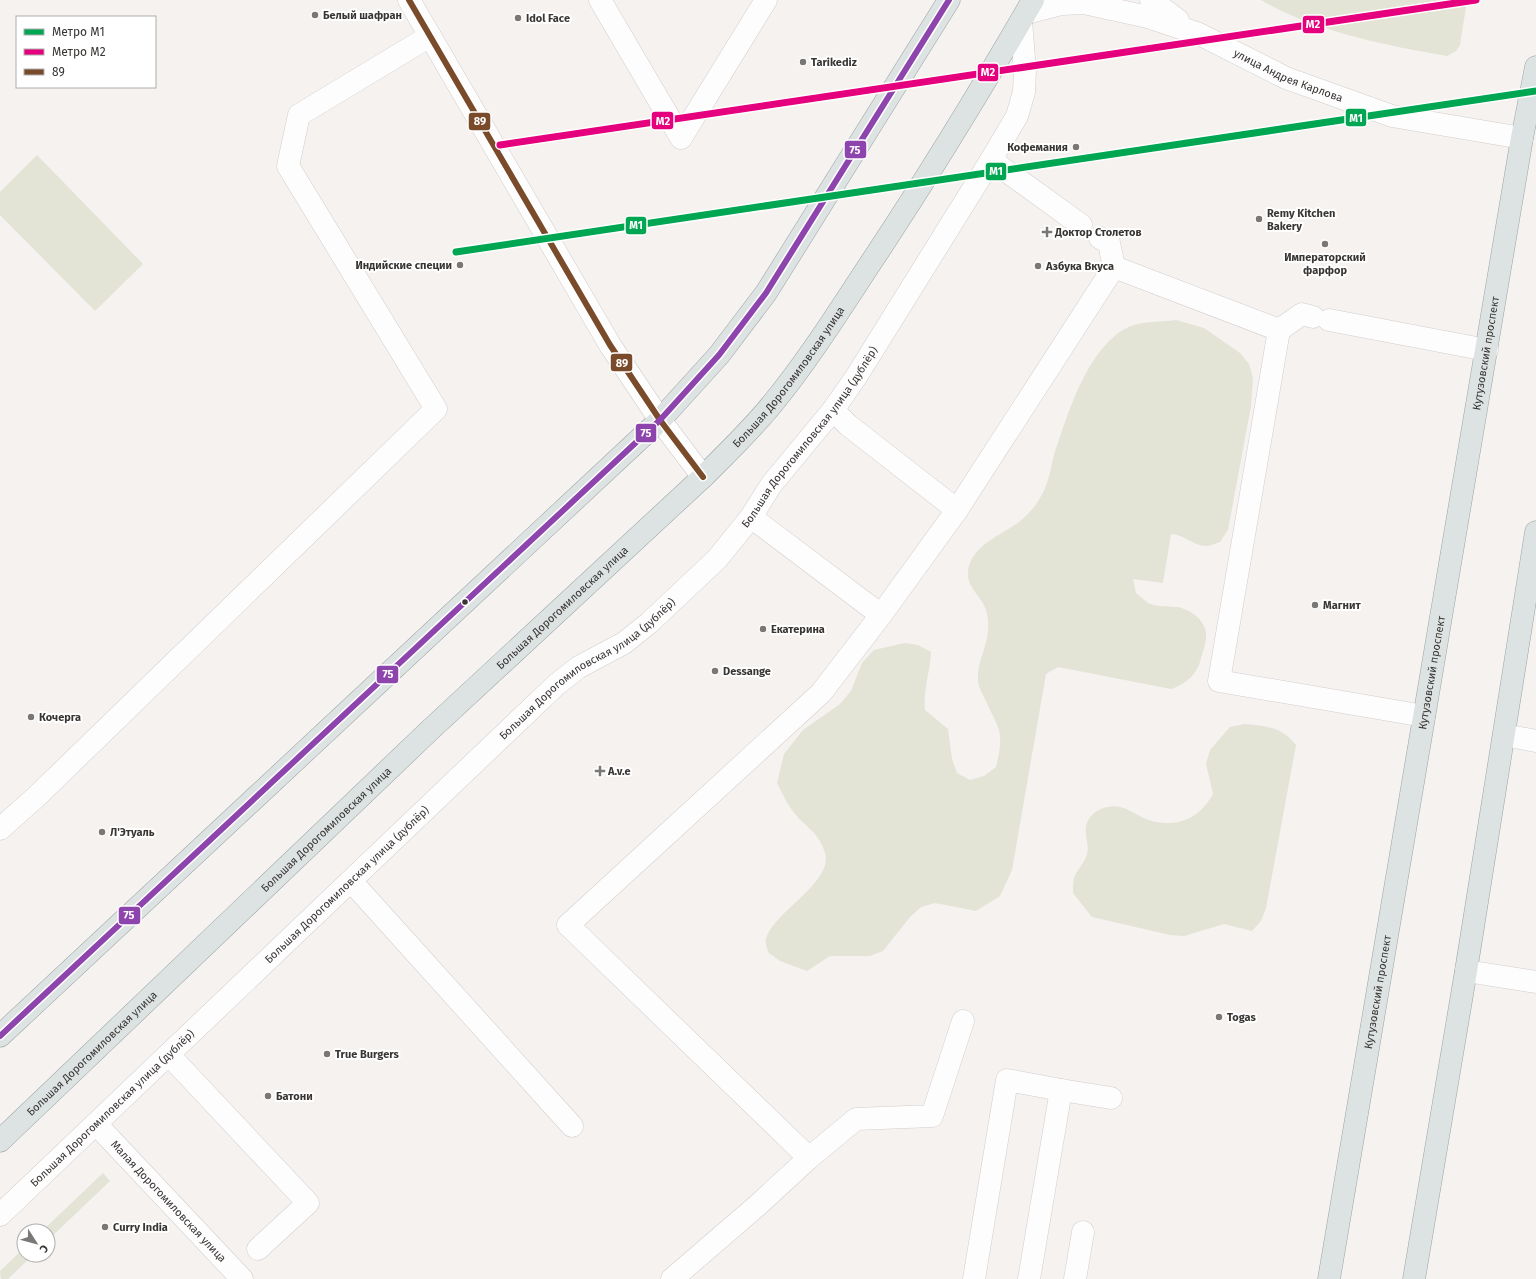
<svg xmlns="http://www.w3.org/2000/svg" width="1536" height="1279" font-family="'Fira Sans',sans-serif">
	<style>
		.green { fill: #e3e3d6 }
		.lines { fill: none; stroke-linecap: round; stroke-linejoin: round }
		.minor-casing { stroke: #d1cecd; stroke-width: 23 }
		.major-casing { stroke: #99a4a4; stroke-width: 23 }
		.minor { stroke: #fefdfd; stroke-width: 22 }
		.major { stroke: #dce3e2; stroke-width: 22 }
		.bus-1-casing { stroke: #fff; stroke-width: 9 }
		.bus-2-casing { stroke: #fff; stroke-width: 9 }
		.bus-1 { stroke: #7a4b2a; stroke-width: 6 }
		.bus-2 { stroke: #8e44ad; stroke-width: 6 }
		.metro-1-casing { stroke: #fff; stroke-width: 10 }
		.metro-2-casing { stroke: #fff; stroke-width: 10 }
		.metro-1 { stroke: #00a651; stroke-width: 7 }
		.metro-2 { stroke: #e5007d; stroke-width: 7 }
		.poi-dot { fill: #7a7775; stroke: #fff; stroke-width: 1.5 }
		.bus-dot { fill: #383533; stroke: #fff; stroke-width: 1.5 }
		.labels { text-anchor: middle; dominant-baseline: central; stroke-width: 4; stroke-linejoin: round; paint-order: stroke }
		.poi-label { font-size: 11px; font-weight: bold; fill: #383533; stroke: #fff; text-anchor: start }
		.street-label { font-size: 11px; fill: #383533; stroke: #fff }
		.line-badge { stroke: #fff; stroke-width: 1.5 }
		.badge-label { font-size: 11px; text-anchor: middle; font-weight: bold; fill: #fff }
	</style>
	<rect width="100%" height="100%" fill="#f5f2f0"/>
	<path class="green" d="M1261,0h206l-7,45 -4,6 -9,5c-62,-11 -130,-24 -186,-56z
		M37,155l106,109 -48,47 -95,-96v-23z
		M1176,320l28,8 36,25 9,11 4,14 -2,28 -23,124 -8,12c-4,1 -8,3 -12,4 -14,1 -24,-12 -37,-12l-8,49 -30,-4 3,14c4,3 8,7 12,10 9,4 19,3 28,4 13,1 29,13 30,26 1,8 -3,18 -5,25 -3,16 -15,26 -30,31l-113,-22 -12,7 -34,196 -12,26 -24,15 -41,-8 -14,4 -11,10 -27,34 -13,5h-40l-23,15 -27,-10 -11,-8c-2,-4 -4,-10 -3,-14 6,-26 68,-57 59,-86 -6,-22 -21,-26 -33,-43 -6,-8 -10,-18 -15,-27l7,-29 19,-24 37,-26 11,-13 11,-28 12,-13 31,-7 13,2 13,7c-1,20 -8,38 -6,58l23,19 4,30 5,14 13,7 14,-4 12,-9c2,-9 5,-20 4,-30 0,-11 -10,-25 -14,-36 -3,-6 -7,-13 -8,-19 -2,-25 15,-40 9,-68 -2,-15 -19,-24 -19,-40 0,-27 32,-38 51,-52 8,-6 16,-15 21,-24 9,-14 10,-28 14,-43 14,-41 34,-111 77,-129 13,-5 31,-4 45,-6z
		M1245,724c22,2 37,3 51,21l-30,163 -5,13 -9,10 -28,-7 -40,12 -14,-1 -78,-18 -19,-24c0,-5 0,-11 1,-15 3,-8 11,-16 13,-24 3,-9 -4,-22 0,-31 2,-6 8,-12 14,-14 22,-9 32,7 51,12 28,7 48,-4 61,-27l-7,-30 4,-14 20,-23z
		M103,1173l7,8 -62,59v-9h-6z
		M24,1248v7h9l-25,24h-7l-1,-8z"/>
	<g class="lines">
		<g class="minor-casing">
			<g id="minor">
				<path d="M409,0l201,345 50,75 43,57"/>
				<path d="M600,0l81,138 85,-138"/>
				<path d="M1151,0l27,20"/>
				<path id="s1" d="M1026,13l35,-9 23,-1 64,14 51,17 87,44 106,38 130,22"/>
				<path d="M991,160l90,65"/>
				<path d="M1100,238l9,5 5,24 165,63"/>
				<path d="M1313,317l-11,-3 -23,16 -60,351 205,35"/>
				<path d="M1329,320l158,30"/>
				<path d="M833,410l15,15 109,85 157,-243"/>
				<path d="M751,517l130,98"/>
				<path d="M1504,735l32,6"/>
				<path d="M0,829l36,-32 400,-388 -148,-243 11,-51 131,-79"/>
				<path d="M351,881l221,245"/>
				<path d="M1466,971l70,11"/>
				<path d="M169,1055l139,148 -50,46"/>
				<path id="s2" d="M96,1124l146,155"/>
				<path d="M809,1158l-241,-233 253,-232 60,-78 76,-105"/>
				<path id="s3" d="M0,1215l556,-530 23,-18 45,-24 25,-20 68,-64 34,-42 20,-32 62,-75 23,-33 135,-217 26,-44 7,-24 1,-21 -4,-50"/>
				<path d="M672,1279l86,-74 51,-47 47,-39 76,-3 31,-95"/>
				<path d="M974,1279l33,-199 54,10"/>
				<path d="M1029,1279l32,-189 50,8"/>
				<path d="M1075,1279l8,-47"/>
			</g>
		</g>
		<g class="major-casing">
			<g id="major">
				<path d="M0,1036l660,-616 59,-65 47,-62 183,-293"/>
				<path id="s4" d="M0,1141l430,-411 273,-253c24,-24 49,-48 70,-74 36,-44 66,-92 97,-139 57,-86 111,-174 163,-264"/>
				<path id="s5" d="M1329,1279l193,-1141 14,-71"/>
				<path d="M1414,1279l52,-308 70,-439"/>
			</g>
		</g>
		<use href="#minor" class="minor"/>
		<use href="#major" class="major"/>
		<g class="bus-1-casing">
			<path id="bus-1" d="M409,0l201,345 50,75 43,57"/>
		</g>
		<g class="bus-2-casing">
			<path id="bus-2" d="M0,1036l660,-616 59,-65 47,-62 183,-293"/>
		</g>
		<use href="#bus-1" class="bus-1"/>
		<use href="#bus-2" class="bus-2"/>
		<g class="metro-1-casing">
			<path id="metro-1" d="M456,252l1080,-161"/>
		</g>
		<g class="metro-2-casing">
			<path id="metro-2" d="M500,145l976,-145"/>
		</g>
		<use href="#metro-1" class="metro-1"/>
		<use href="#metro-2" class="metro-2"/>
	</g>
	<g class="poi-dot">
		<circle cx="315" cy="15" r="4"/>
		<circle cx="518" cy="18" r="4"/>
		<circle cx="803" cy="62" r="4"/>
		<circle cx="1076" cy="147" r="4"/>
		<circle cx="1259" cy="219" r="4"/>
		<path d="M1045 226h4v4h4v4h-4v4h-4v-4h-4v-4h4z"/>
		<circle cx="1325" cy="244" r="4"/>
		<circle cx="460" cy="265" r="4"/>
		<circle cx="1038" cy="266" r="4"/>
		<circle cx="1315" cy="605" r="4"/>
		<circle cx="763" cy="629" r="4"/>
		<circle cx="715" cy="671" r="4"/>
		<circle cx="31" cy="717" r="4"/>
		<path d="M598 765h4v4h4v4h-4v4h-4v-4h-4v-4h4z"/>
		<circle cx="102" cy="832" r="4"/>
		<circle cx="1219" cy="1017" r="4"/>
		<circle cx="327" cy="1054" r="4"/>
		<circle cx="268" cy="1096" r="4"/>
		<circle cx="105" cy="1227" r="4"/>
	</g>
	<circle class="bus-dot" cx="465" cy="602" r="3.5"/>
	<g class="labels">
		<g class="poi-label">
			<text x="323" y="15">Белый шафран</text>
			<text x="526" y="18">Idol Face</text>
			<text x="811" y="62">Tarikediz</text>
			<text x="1068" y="147" text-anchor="end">Кофемания</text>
			<text x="1267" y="213">Remy Kitchen<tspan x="1267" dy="13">Bakery</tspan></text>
			<text x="1055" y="232">Доктор Столетов</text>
			<text x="1325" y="257" text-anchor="middle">Императорский<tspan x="1325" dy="13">фарфор</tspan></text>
			<text x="452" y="265" text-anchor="end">Индийские специи</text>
			<text x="1046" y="266">Азбука Вкуса</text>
			<text x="1323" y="605">Магнит</text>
			<text x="771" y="629">Екатерина</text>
			<text x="723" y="671">Dessange</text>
			<text x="39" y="717">Кочерга</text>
			<text x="608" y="771">A.v.e</text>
			<text x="110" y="832">Л'Этуаль</text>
			<text x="1227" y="1017">Togas</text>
			<text x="335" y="1054">True Burgers</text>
			<text x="276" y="1096">Батони</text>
			<text x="113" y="1227">Curry India</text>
		</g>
		<g class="street-label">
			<text stroke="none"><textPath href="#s1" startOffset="277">улица Андрея Карлова</textPath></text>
			<text stroke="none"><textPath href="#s5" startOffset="939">Кутузовский проспект</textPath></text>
			<text stroke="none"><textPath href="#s4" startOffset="1099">Большая Дорогомиловская улица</textPath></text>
			<text stroke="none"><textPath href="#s3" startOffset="1127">Большая Дорогомиловская улица (дублёр)</textPath></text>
			<text stroke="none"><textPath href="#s4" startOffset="775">Большая Дорогомиловская улица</textPath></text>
			<text stroke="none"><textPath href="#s3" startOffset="803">Большая Дорогомиловская улица (дублёр)</textPath></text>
			<text stroke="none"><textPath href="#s5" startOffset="615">Кутузовский проспект</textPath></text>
			<text stroke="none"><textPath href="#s4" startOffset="451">Большая Дорогомиловская улица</textPath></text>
			<text stroke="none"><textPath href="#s3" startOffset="479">Большая Дорогомиловская улица (дублёр)</textPath></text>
			<text stroke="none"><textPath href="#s5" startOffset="291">Кутузовский проспект</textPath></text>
			<text stroke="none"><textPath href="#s4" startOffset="127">Большая Дорогомиловская улица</textPath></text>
			<text stroke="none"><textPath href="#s3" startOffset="155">Большая Дорогомиловская улица (дублёр)</textPath></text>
			<text stroke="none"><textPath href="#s2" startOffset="106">Малая Дорогомиловская улица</textPath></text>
		</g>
	</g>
	<g class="line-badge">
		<rect x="1302" y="15" width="23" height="19" rx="4" fill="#e5007d"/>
		<rect x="977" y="63" width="22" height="19" rx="4" fill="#e5007d"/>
		<rect x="1345" y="108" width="22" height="19" rx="4" fill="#00a651"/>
		<rect x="651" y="111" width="23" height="19" rx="4" fill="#e5007d"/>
		<rect x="468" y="112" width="23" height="19" rx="4" fill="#7a4b2a"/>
		<rect x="844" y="140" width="23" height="19" rx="4" fill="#8e44ad"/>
		<rect x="985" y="162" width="22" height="19" rx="4" fill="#00a651"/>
		<rect x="625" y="216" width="22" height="19" rx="4" fill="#00a651"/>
		<rect x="610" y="353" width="23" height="19" rx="4" fill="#7a4b2a"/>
		<rect x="635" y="423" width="22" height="20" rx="4" fill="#8e44ad"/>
		<rect x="376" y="665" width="23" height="19" rx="4" fill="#8e44ad"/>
		<rect x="118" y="906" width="23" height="19" rx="4" fill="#8e44ad"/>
	</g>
	<g class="badge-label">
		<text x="1313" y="28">M2</text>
		<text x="988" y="76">M2</text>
		<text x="1356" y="122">M1</text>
		<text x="663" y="125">M2</text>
		<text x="480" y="125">89</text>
		<text x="855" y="154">75</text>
		<text x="996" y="175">M1</text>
		<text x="636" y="229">M1</text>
		<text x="622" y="367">89</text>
		<text x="646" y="437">75</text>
		<text x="388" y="678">75</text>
		<text x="129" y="919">75</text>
	</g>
	<rect x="16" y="16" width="140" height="72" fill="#ffffff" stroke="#afaead"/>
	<rect x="24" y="29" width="20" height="6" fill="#00a651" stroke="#afaead"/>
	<text x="52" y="36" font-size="12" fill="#383533">Метро M1</text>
	<rect x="24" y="49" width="20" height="6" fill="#e5007d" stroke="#afaead"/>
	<text x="52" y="56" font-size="12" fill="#383533">Метро M2</text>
	<rect x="24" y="69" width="20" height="6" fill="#7a4b2a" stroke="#afaead"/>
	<text x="52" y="76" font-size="12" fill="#383533">89</text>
	<g transform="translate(36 1243) rotate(126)"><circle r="19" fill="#ffffff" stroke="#afaead"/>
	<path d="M0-3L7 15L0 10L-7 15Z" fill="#7a7775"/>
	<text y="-6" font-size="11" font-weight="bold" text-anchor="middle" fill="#383533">С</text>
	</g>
</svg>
